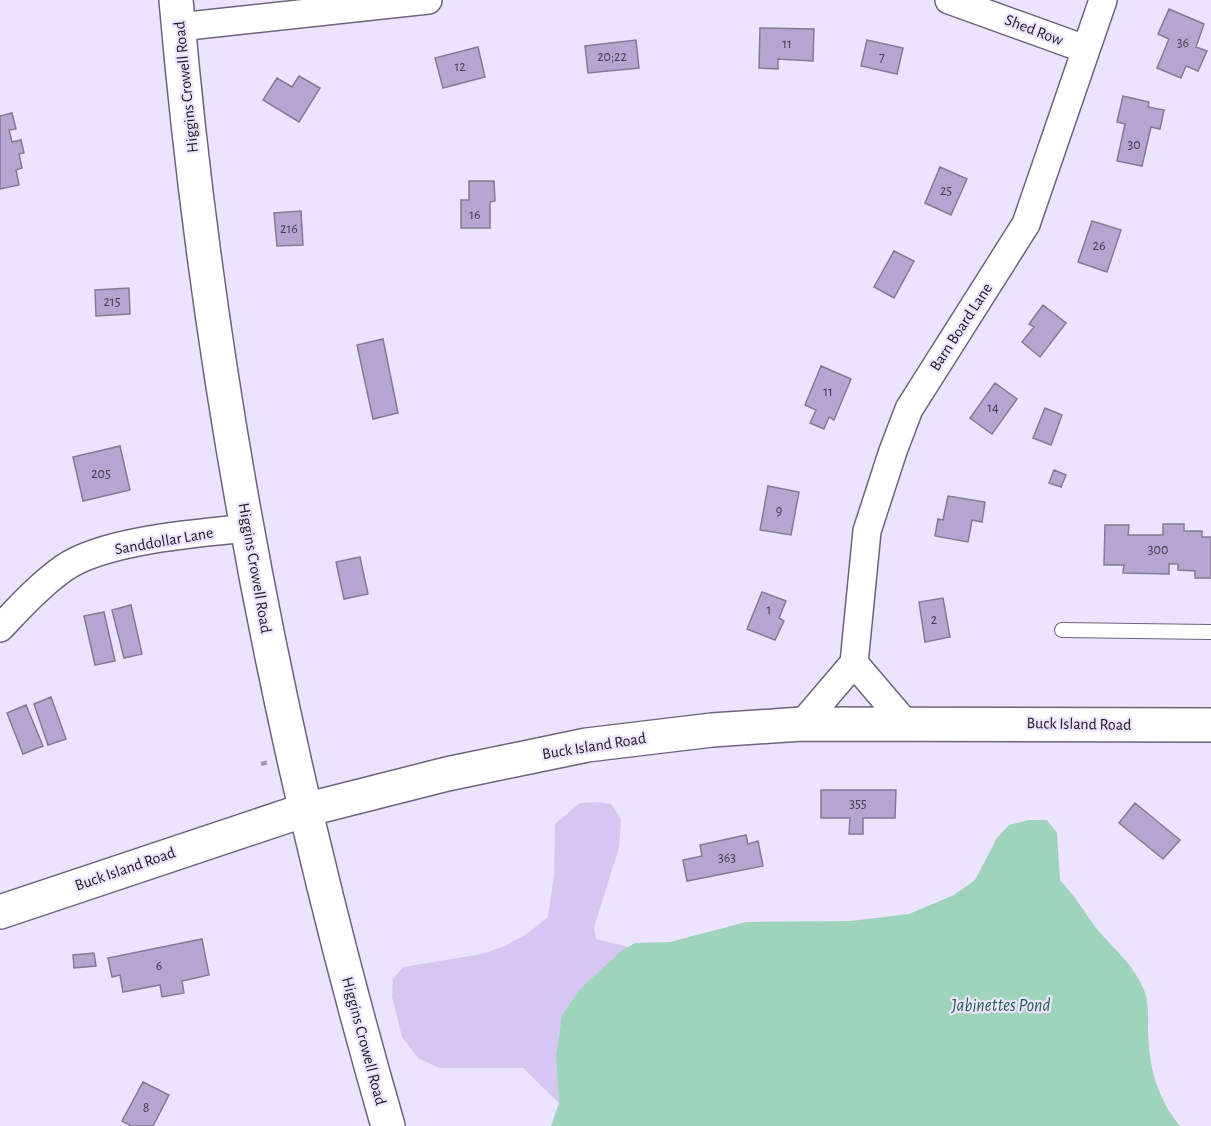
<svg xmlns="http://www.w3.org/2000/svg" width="1211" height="1126" font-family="'Alegreya Sans',sans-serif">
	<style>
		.green { fill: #d5c7f1 }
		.water { fill: #9ed3bc }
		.building { fill: #b5a6d1; stroke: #837b94; stroke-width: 1.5 }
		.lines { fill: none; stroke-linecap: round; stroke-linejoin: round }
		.lane-casing { stroke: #6c647c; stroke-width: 16 }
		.street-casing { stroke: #6c647c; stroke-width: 30 }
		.secondary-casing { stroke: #6c647c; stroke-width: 36 }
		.path { stroke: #9f98ad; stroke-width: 4; stroke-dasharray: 6 3; stroke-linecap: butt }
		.lane { stroke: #fff; stroke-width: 14 }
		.street { stroke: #fff; stroke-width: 27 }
		.secondary { stroke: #fff; stroke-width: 33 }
		.labels { text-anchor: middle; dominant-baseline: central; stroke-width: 4.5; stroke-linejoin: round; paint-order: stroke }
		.number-label { font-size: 14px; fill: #443d4f }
		.street-label { font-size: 16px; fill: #1e1a24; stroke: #ece3ff }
		.water-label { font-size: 18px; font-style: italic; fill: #22624c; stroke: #ece3ff }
	</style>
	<rect width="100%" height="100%" fill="#ece3ff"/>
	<path class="green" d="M598,802l13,2 10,15 -2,28 -25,81 2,11 32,8 -49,43 -23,67 3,46 -36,-35h-84l-21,-10 -16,-21 -10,-40 1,-18 10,-12 79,-13 23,-8 23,-13 20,-16 6,-43 1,-50 25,-21z"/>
	<path class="water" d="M1029,820h18l10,13 3,47c14,15 24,31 36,48 17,20 38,37 48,62 5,11 4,29 4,41 1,36 9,67 32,95h-629l8,-23 -3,-46 6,-41 17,-26 42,-39 14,-8 35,-1 76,-20 105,-1 58,-7 45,-19 21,-15 22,-42 12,-13z"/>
	<path class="building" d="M1169,9l35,15 -8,23 11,4 -9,20 -12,-5 -5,12 -24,-10 12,-29 -11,-5z
		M760,28l54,1 -1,32 -35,-2v10l-19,-1z
		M636,40l3,28 -51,5 -3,-27z
		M867,40l36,8 -6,26 -36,-8z
		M478,47l7,30 -42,11 -8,-30z
		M299,76l21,12 -21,34 -36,-22 14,-22 15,9z
		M1123,96l26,6 -1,5 16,3 -4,19 -9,-2 -9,39 -25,-5 8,-37 -8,-2z
		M12,113l4,16 -7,1 3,12 9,-2 3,13 -5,1 3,14 -6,2 3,15 -19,4v-73z
		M940,167l27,12 -16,36 -26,-12z
		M469,181h25l1,20 -5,1v26h-29v-28h8z
		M301,211l2,34 -26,1 -3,-33z
		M1092,221l29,9 -14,42 -29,-10z
		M894,251l20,10 -20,37 -20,-11z
		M129,288l1,26 -34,2 -1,-26z
		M1043,305l23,18 -26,34 -18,-15 12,-15 -5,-3z
		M383,339l15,74 -25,6 -16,-74z
		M821,366l30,13 -17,41 -5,-3 -5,12 -14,-6 6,-13 -11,-5z
		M995,383l22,16 -25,35 -22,-16z
		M1045,408l17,7 -11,30 -18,-7z
		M120,446l10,44 -47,11 -10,-44z
		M1054,470l12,5 -5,12 -12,-4z
		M768,486l31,6 -8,43 -31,-5z
		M948,496l37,6 -3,20 -10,-2 -4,22 -33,-6 3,-17 5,1z
		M1163,524h21v7h18v6h9v41h-16v-7l-17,-1v-6h-9v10l-46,-1 1,-8h-20l1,-40h24l-1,10h35z
		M360,557l8,37 -24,5 -8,-37z
		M762,592l24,9 -7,17 5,3 -9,19 -28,-11z
		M943,598l7,39 -25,5 -6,-40z
		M131,605l11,49 -18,4 -12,-48z
		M104,612l11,49 -20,4 -11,-49z
		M51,697l15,42 -18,6 -14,-41z
		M26,705l17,41 -20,8 -16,-41z
		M821,790h75l-1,28h-32v16h-14l1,-16h-29z
		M1135,803l45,37 -17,19 -44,-36z
		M746,835l2,9 10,-3 5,25 -76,15 -4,-21 19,-4 -2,-11z
		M202,939l7,36 -27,6 2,12 -22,4 -2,-12 -37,7 -3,-17 -8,2 -4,-19z
		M94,953l2,13 -22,2 -1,-13z
		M143,1082l26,13 -16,31h-22l-9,-5z"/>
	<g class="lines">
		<g class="lane-casing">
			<path id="lane" d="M1062,630l149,2"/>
		</g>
		<g class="street-casing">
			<path id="street" d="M949,0l136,49
				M179,27l249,-27
				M0,628c20,-21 40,-43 64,-60 40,-28 135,-35 184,-40
				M802,724l52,-61
				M906,724l-52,-61 13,-132 26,-80 16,-42 117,-185 77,-224"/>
		</g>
		<g class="secondary-casing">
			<path id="secondary" d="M176,0c33,381 106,759 212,1126
				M0,912l305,-102 142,-36 140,-29 125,-15 90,-6 409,1"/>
		</g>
		<path class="path" d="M261,764l8,-2"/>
		<use href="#lane" class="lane"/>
		<use href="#street" class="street"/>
		<use href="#secondary" class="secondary"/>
	</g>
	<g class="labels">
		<g class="number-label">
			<text x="1183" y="43">36</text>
			<text x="787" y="44">11</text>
			<text x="612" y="57">20;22</text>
			<text x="882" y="57">7</text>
			<text x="460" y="67">12</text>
			<text x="1134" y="145">30</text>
			<text x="946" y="191">25</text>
			<text x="475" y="215">16</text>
			<text x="289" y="229">216</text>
			<text x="1099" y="246">26</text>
			<text x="112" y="302">215</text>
			<text x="828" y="392">11</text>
			<text x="993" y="408">14</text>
			<text x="101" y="474">205</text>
			<text x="779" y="511">9</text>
			<text x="1158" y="550">300</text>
			<text x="769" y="610">1</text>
			<text x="934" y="620">2</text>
			<text x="858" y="804">355</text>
			<text x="727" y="858">363</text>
			<text x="159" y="966">6</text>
			<text x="146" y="1108">8</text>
		</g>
		<g class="street-label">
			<text transform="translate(1034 30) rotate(21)">Shed Row</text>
			<text transform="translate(186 87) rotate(-96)">Higgins Crowell Road</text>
			<text transform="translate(961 327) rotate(-57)">Barn Board Lane</text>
			<text transform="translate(164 541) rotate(-10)">Sanddollar Lane</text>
			<text transform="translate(255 568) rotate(80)">Higgins Crowell Road</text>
			<text transform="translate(1079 724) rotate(1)">Buck Island Road</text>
			<text transform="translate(594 746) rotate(-9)">Buck Island Road</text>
			<text transform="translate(125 869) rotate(-19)">Buck Island Road</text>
			<text transform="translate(364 1041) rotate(75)">Higgins Crowell Road</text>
		</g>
		<g class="water-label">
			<text x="1001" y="1006">Jabinettes Pond</text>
		</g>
	</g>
</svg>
